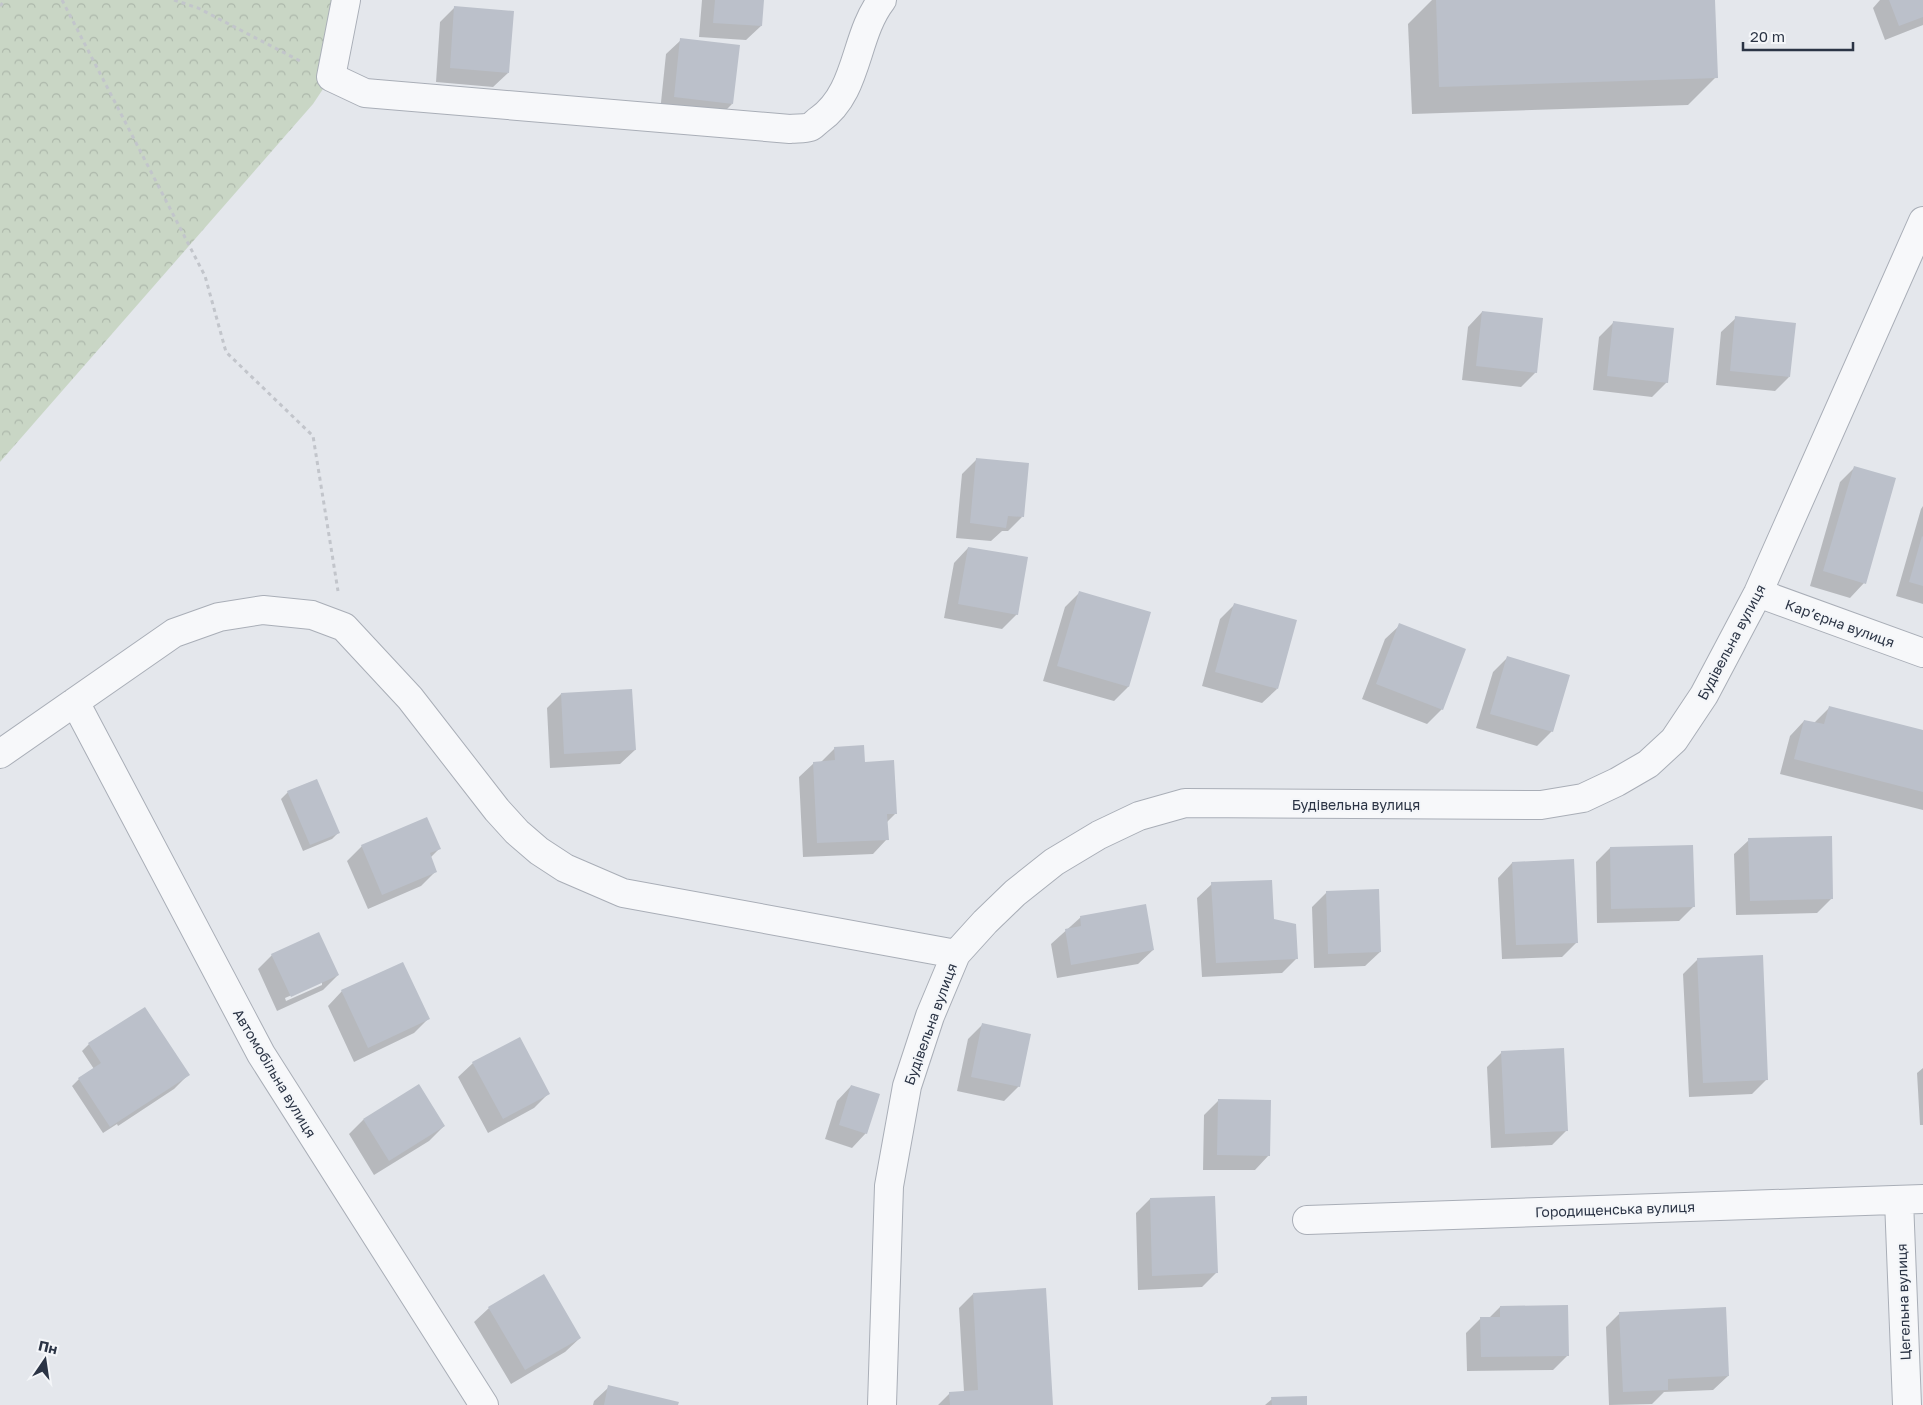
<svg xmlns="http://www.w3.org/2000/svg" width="1923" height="1405" font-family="'Golos Text',sans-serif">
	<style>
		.forest { fill: url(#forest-crowns) }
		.shadow { fill: #0003; fill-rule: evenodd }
		.building { fill: #bbc0ca }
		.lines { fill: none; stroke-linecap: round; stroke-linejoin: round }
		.minor-casing { stroke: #a9aeb7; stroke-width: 30 }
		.path { stroke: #c2c5cb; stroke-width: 3; stroke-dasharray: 4 4; stroke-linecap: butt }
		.minor { stroke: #f7f8fa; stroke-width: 28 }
		.labels { text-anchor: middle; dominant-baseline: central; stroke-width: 4; stroke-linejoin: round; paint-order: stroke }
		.street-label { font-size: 14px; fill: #2b3445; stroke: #f4f6f9 }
	</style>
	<defs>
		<pattern id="forest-crowns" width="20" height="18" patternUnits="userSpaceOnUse" patternTransform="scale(1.25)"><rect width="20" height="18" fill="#c9d6c5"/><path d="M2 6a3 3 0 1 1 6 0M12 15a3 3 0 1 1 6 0" fill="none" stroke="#adb8ab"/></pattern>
	</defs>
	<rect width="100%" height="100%" fill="#e4e7ec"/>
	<path class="forest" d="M0,0h346l-15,77 -18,27 -313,358z"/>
	<path class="shadow" d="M702,0h61l-2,26 -15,14 -47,-3z
		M1432,0h282l2,77 -28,28 -276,9 -4,-90z
		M1880,0h43v25l-38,15 -12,-32z
		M455,7l53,66 -15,14 -57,-5 4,-60z
		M681,40l51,64 -14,14 -58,-6 6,-58z
		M1482,312l54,60 -15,15 -59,-7 6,-53z
		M1736,318l53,59 -14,14 -59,-6 5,-53z
		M1613,323l54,59 -15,15 -59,-7 6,-53z
		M977,459l45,58 -14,14h-6l-11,10 -35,-3 6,-64z
		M1855,467l9,116 -14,15 -40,-12 30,-104z
		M1923,506v98l-27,-8 25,-87z
		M968,548l49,66 -15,15 -58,-11 10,-55z
		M1079,593l70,20 -21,74 -14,14 -71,-20 22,-74z
		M1235,604l42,85 -15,14 -60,-17 18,-67z
		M1400,625l42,84 -15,15 -65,-25 23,-60z
		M1507,658l45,73 -15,15 -61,-18 17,-56z
		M561,694l74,56 -15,14 -70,4 -3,-60z
		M1829,708l94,23v79l-143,-36 10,-38 14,-15 10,2z
		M835,748l28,15 33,50 -9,9v17l-14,15 -70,3 -4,-80 15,-14h6z
		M288,792l50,41 -6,6 -29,12 -22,-52z
		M1749,840l83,58 -15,15 -81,2 -2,-61z
		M362,846l78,2 -10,10 6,13 -15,15 -53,23 -21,-48z
		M1610,848l84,58 -15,15 -82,2 -1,-61z
		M1573,860l4,82 -15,15 -60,2 -4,-81 14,-15z
		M1212,884l61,36 24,38 -15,15 -80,4 -5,-79z
		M1327,892l53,60 -15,14 -51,2 -2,-61z
		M1081,917l72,33 -15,14 -81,14 -6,-34z
		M272,955l66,20 -15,15 -46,21 -19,-42zM322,982v3l-36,16 -1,-3z
		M1698,959l69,120 -15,15 -63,3 -6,-123z
		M342,991l86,28 -14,14 -60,29 -26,-56z
		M983,1024l36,62 -15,15 -47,-10 11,-52z
		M89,1044l99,31 -14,14 -56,37 -1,-2 -14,9 -31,-47 7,-7 15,-10 -12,-18z
		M1502,1052l64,79 -14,14 -61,3 -4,-81z
		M473,1063l76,30 -15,15 -46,25 -30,-56z
		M1923,1068v57h-3l-3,-52z
		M851,1086l15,47 -14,15 -27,-9 12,-38z
		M1218,1101l51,54 -14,15h-52l1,-55z
		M363,1120l81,6 -15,15 -55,34 -25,-41z
		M1150,1199l66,74 -14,14 -64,3 -2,-77z
		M973,1294l79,111h-114l12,-12 14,-1 -5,-84z
		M1500,1307l68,48 -15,15 -86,1 -1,-38 15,-15h8z
		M489,1308l91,30 -15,14 -54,32 -37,-62z
		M1620,1313l108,63 -15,14 -49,2 -12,12 -43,1 -3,-78z
		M609,1387l68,18h-84l1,-4z
		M1272,1399l34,6h-41z"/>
	<path class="building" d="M715,0h49l-2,26 -49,-3z
		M1436,0h279l3,78 -279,9z
		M1889,0h34v17l-24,9z
		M454,6l60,5 -5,62 -59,-5z
		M680,38l60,7 -7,59 -59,-7z
		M1482,311l61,7 -6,55 -61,-7z
		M1735,316l61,7 -6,54 -60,-6z
		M1613,321l61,7 -6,55 -61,-7z
		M976,458l53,5 -5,54 -16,-1 -2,12 -36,-5z
		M1854,466l42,12 -30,106 -43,-13z
		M1922,536l1,1v49l-14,-4z
		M968,547l60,10 -10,58 -60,-11z
		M1079,591l72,21 -22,75 -72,-21z
		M1234,603l63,17 -19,69 -63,-17z
		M1399,623l67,26 -23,61 -67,-26z
		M1507,656l63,19 -17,57 -63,-18z
		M632,689l4,61 -72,4 -3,-61z
		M1829,706l94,24v62l-129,-33 10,-39 20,4z
		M864,745l1,17 29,-2 3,54h-10l2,26 -72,3 -4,-81 22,-2 -1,-13z
		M317,779l23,54 -30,12 -23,-54z
		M427,817l14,32 -11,4 7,19 -55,23 -21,-50z
		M1832,836l1,63 -83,2 -2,-63z
		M1693,845l2,62 -84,2 -1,-62z
		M1574,859l4,84 -62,2 -4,-83z
		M1272,880l2,39 22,5 2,35 -82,4 -5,-81z
		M1379,889l2,63 -53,2 -2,-63z
		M1146,904l8,46 -83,15 -6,-36 16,-3 -1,-10z
		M319,932l20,43 -48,22 -20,-43z
		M1763,955l5,125 -65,3 -6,-125z
		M403,962l27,57 -62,29 -27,-58z
		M145,1007l45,68 -80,52 -32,-49 23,-15 -13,-20z
		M982,1023l49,11 -11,53 -49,-10z
		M520,1037l30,57 -47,25 -31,-57z
		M1564,1048l4,83 -63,3 -4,-83z
		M419,1084l26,42 -56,35 -26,-42z
		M851,1085l29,9 -13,40 -28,-9z
		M1218,1099l53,1 -1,56 -53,-1z
		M1215,1196l3,77 -66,3 -2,-78z
		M544,1274l37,64 -56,32 -37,-63z
		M1046,1288l7,117h-103l-1,-13 29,-2 -5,-97z
		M1568,1305l1,51 -88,1 -1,-40h20v-11z
		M1726,1307l3,69 -61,3v11l-45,2 -4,-80z
		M608,1385l71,17 -1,3h-74z
		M1307,1396v9h-35l-1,-8z"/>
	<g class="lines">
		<g class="minor-casing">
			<path id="minor" d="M346,0l-15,77 34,16 425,36c6,-1 14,0 20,-2 3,-1 6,-5 9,-7 40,-28 35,-84 63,-120
				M1758,593l165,60
				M75,702l186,352 223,351
				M0,754l174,-121 45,-16 44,-7 49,5 32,12 66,71 87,112 20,22 22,19 26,17 58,25 333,61
				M1899,1200l8,205
				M1307,1220l616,-21
				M882,1405l7,-219 18,-100 23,-70 26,-62 29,-32 30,-29 39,-31 45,-27 40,-19 46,-13 356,2 42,-7 34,-16 31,-18 26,-24 30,-45 54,-102 165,-372"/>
		</g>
		<path class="path" d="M62,0l143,276 21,76 87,84 25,155
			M174,0l24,8 104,54
			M0,6l5,-6"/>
		<use href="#minor" class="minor"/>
	</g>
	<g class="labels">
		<g class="street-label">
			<text transform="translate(1840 623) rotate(20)">Карʼєрна вулиця</text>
			<text transform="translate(1731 642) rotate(-62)">Будівельна вулиця</text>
			<text x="1356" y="804">Будівельна вулиця</text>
			<text transform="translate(930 1024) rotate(-70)">Будівельна вулиця</text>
			<text transform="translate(275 1073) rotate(59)">Автомобільна вулиця</text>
			<text transform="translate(1615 1209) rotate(-2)">Городищенська вулиця</text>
			<text transform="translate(1903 1302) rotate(-92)">Цегельна вулиця</text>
		</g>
	</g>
	<g transform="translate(45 1360) rotate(13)" stroke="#f4f6f9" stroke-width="4" paint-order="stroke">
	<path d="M0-4L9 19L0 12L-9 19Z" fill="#2b3445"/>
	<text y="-8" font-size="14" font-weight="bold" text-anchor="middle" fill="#2b3445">Пн</text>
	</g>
	<path d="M1743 42v8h110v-8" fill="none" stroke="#2b3445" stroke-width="2.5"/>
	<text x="1750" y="42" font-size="15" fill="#2b3445" stroke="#f4f6f9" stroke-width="4" paint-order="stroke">20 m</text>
</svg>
